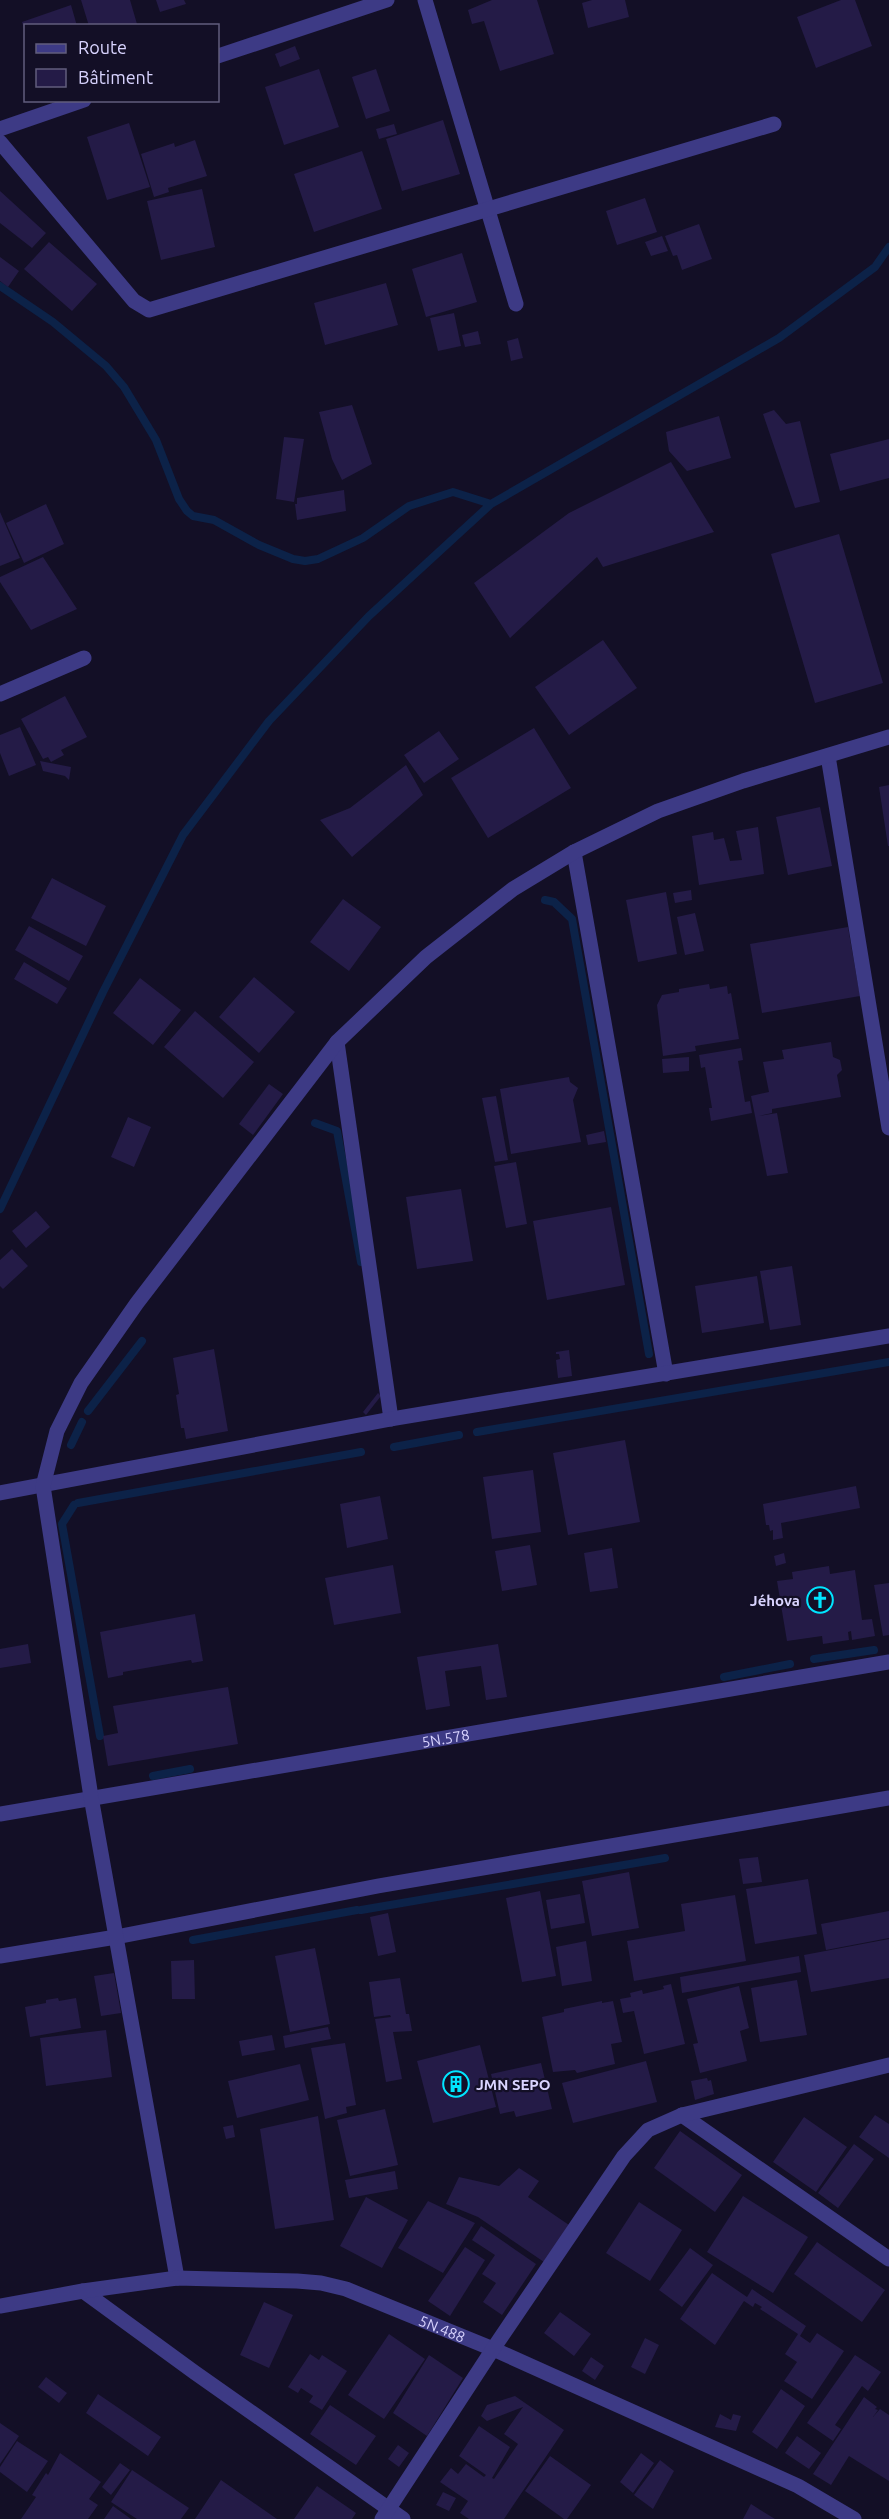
<svg xmlns="http://www.w3.org/2000/svg" width="889" height="2519" font-family="Ubuntu,sans-serif">
	<style>
		.lines { fill: none; stroke-linecap: round; stroke-linejoin: round }
		.stream { stroke: #0c2248; stroke-width: 8 }
		.building { fill: #241b47 }
		.street { stroke: #3d3a85; stroke-width: 15 }
		.labels { text-anchor: middle; dominant-baseline: central; stroke-width: 4.5; stroke-linejoin: round; paint-order: stroke }
		.poi-label { font-size: 15px; font-weight: bold; fill: #d9d4ff; stroke: #130f26; text-anchor: end }
		.street-label { font-size: 15px; fill: #d9d4ff; stroke: #130f26 }
	</style>
	<rect width="100%" height="100%" fill="#130f26"/>
	<g class="lines">
		<path class="stream" d="M0,286l53,36 53,44 18,21 32,53 23,59 8,12 6,5 21,4 45,25 34,14 12,2 13,-2 45,-21 46,-32 44,-14 38,12
			M545,900l9,2 18,17 77,435
			M315,1123l22,8 24,131
			M0,1209l103,-217 80,-157 86,-114 100,-105 122,-112 288,-166 96,-71 14,-20
			M88,1411l54,-70
			M477,1432l412,-70
			M71,1445l11,-23
			M394,1447l65,-12
			M78,1503l283,-51
			M74,1505l-12,19 38,212
			M814,1659l60,-9
			M724,1677l66,-13
			M153,1776l37,-7
			M361,1910l304,-52
			M193,1940l164,-30"/>
	</g>
	<path class="building" d="M81,0h49l7,24 -48,2z
		M156,0h28l2,4 -26,8z
		M492,0h45l17,54 -54,17 -16,-50 -12,3 -4,-14z
		M592,0h33l4,17 -41,11 -6,-25z
		M841,0h14l17,46 -56,22 -19,-51z
		M71,5l6,21h-51l-1,6 -3,-10z
		M295,46l5,13 -20,8 -5,-13z
		M319,69l20,58 -55,18 -19,-58z
		M376,69l14,42 -24,8 -14,-42z
		M443,120l17,54 -58,17 -16,-52z
		M129,123l21,64 -43,13 -20,-63z
		M394,124l3,10 -18,5 -3,-10z
		M195,140l12,36 -39,12 1,4 -15,5 -13,-43 33,-11 1,4z
		M362,151l20,58 -68,23 -20,-58z
		M202,189l13,58 -54,13 -14,-59z
		M0,191l46,42 -14,15 -32,-25z
		M645,198l12,34 -40,13 -11,-34z
		M699,224l13,35 -30,11 -5,-15 -4,1 -8,-20z
		M662,236l6,15 -17,5 -6,-14z
		M49,242l48,42 -25,27 -48,-42z
		M462,253l15,49 -51,15 -14,-48z
		M0,257l19,14 -11,16 -8,-6z
		M386,283l12,42 -73,20 -11,-42z
		M454,313l7,33 -23,5 -8,-33z
		M478,331l3,13 -16,3 -3,-12z
		M518,338l5,20 -12,3 -4,-20z
		M352,405l20,59 -30,16 -10,-21 -13,-47z
		M774,410l12,14 14,-3 20,81 -25,6 -32,-94z
		M719,416l12,42 -44,13 -18,-20 -3,-19z
		M284,437l20,2 -10,63 -18,-3z
		M889,439v39l-49,13 -10,-37z
		M671,462l43,70 -111,35 -6,-10 -87,81 -36,-55 95,-70z
		M344,490l2,21 -49,9 -2,-16h2v-6z
		M46,504l18,40 -40,19 -18,-40z
		M0,512l20,46 -20,8z
		M839,534l44,149 -68,20 -44,-149z
		M43,557l34,52 -46,21 -31,-48v-5z
		M603,640l34,48 -68,47 -34,-48z
		M65,696l22,41 -26,13 3,5 -13,7 -3,-5 -5,2 -22,-40z
		M20,727l16,38 -27,11 -9,-23v-18z
		M534,728l37,60 -83,50 -37,-60z
		M439,731l20,28 -35,24 -20,-28z
		M40,761l31,6 -2,13 -4,-4 -22,-5z
		M406,765l17,30 -71,62 -32,-37 30,-12z
		M889,785v61h-1l-9,-59z
		M820,807l12,59 -44,9 -12,-58z
		M758,827l6,47 -65,11 -7,-49 21,-4 1,8 10,-2 6,23 12,-1 -6,-29z
		M52,878l54,28 -20,40 -55,-28z
		M691,890l1,10 -17,3 -2,-10z
		M666,892l11,62 -39,8 -12,-62z
		M343,899l38,28 -32,44 -39,-29z
		M695,913l9,38 -19,4 -8,-38z
		M29,926l54,30 -14,25 -54,-31z
		M848,927l12,69 -98,17 -12,-69z
		M24,962l43,26 -10,16 -43,-25z
		M254,977l41,35 -36,41 -40,-36z
		M140,978l41,32 -28,35 -40,-32z
		M709,984l1,5 17,-3 1,8 3,-1 8,46 -44,7 1,5 -33,5 -6,-51 5,-10 17,-3v-3z
		M195,1011l59,51 -31,36 -59,-51z
		M831,1042l2,15 7,3 2,10 -5,5 4,22 -69,12v4l-13,3 18,-3 11,60 -21,3 -16,-80 18,-4 -6,-30 21,-3 -2,-9z
		M741,1048l2,12 -5,1 7,41 5,-1 2,12 -41,8 -2,-13h3l-7,-41 -4,1 -2,-13z
		M689,1057v14l-26,2 -1,-14z
		M569,1077l1,5 8,6 -5,12 8,42 -70,12 -11,-65z
		M269,1084l14,10 -30,41 -14,-11z
		M496,1096l12,64 -13,2 -13,-64z
		M128,1117l23,10 -17,40 -23,-10z
		M604,1131l2,11 -18,3 -2,-10z
		M516,1162l11,62 -21,4 -12,-62z
		M461,1189l12,72 -56,8 -11,-72z
		M611,1207l14,78 -78,15 -14,-79z
		M36,1211l14,16 -24,21 -14,-17z
		M12,1249l16,17 -25,23 -3,-3v-26z
		M792,1266l9,59 -31,5 -10,-59z
		M757,1276l7,47 -62,10 -7,-47z
		M214,1349l14,82 -42,8 -2,-11h-3l-5,-33 3,-1 -6,-36z
		M569,1350l3,26 -14,2 -2,-18 4,-1 -1,-5h-3v-2z
		M378,1393l3,3 -15,19 -3,-3z
		M625,1440l15,82 -72,13 -15,-82z
		M533,1470l8,62 -49,7 -9,-62z
		M856,1486l4,22 -79,15 2,15 -10,2v-10l-3,1 -1,-6h-3l-3,-21z
		M380,1496l8,43 -41,9 -7,-44z
		M530,1545l7,40 -35,6 -7,-40z
		M612,1548l6,40 -28,4 -6,-39z
		M784,1553l2,10 -10,3 -2,-10z
		M393,1565l8,48 -67,12 -9,-47z
		M829,1566l1,8 25,-4 7,50 10,-1 3,17 -23,4 -1,-9 -3,1 1,8 -26,4 -1,-8 -35,5 -10,-60 16,-2 -1,-7z
		M889,1583v52l-6,1 -9,-51z
		M195,1614l8,47 -11,2 -1,-3 -68,12v3l-15,3 -8,-46z
		M28,1644l3,19 -31,5v-19z
		M498,1644l9,53 -21,3 -5,-34 -36,5 5,35 -24,4 -9,-53z
		M228,1687l10,57 -130,22 -5,-30 15,-3 -5,-27z
		M758,1857l4,25 -19,2 -4,-25z
		M629,1872l10,56 -47,8 -10,-55z
		M808,1879l9,55 -62,10 -9,-55z
		M540,1891l16,85 -34,6 -16,-84z
		M580,1894l5,29 -34,6 -5,-29z
		M735,1895l11,66 -112,20 -7,-40 58,-10 -4,-27z
		M889,1911v27l-63,12 -5,-26z
		M388,1913l8,39 -18,4 -8,-39z
		M889,1939v39l-78,14 -7,-37z
		M586,1941l6,40 -30,5 -6,-39z
		M315,1948l15,76 -40,8 -15,-76z
		M799,1956l2,16 -119,21 -2,-16z
		M194,1960l1,39h-23l-1,-38z
		M114,1973l7,40 -20,3 -7,-40z
		M400,1978l6,36h3l3,17 -19,1 9,47 -16,3 -11,-63 16,-2 -1,-2 -16,2 -5,-35z
		M797,1980l10,55 -47,7 -9,-54z
		M671,1984l14,60 -41,10 -10,-43 -11,2 -3,-14 11,-2 -1,-4 12,-3 1,4 21,-5 -1,-3z
		M739,1986l10,42 -9,3 7,30 -47,12 -7,-29 5,-1 -11,-44z
		M58,1998l1,3 17,-3 5,30 -51,9 -5,-30 21,-4v-3z
		M602,2001v2l11,-2 9,41 -11,2 4,20 -38,9 -2,-3 -22,2 -11,-55 22,-5v-3z
		M328,2027l3,12 -46,9 -2,-12z
		M106,2030l6,47 -66,9 -6,-48z
		M272,2035l3,15 -33,6 -3,-15z
		M345,2043l11,62 -10,2 1,6 -22,6 -14,-71z
		M480,2045l16,62 -63,16 -16,-62z
		M646,2061l11,41 -84,21 -11,-40z
		M541,2063l11,46 -36,8 -2,-6 -14,3 -9,-40z
		M300,2064l9,36 -72,18 -9,-37z
		M707,2078l1,3 3,-1 3,14 -19,6 -4,-19z
		M385,2109l13,56 -48,11 -13,-56z
		M875,2115l14,9v34l-30,-21z
		M318,2116l16,104 -59,9 -15,-100z
		M804,2117l43,30 -31,45 -43,-30z
		M233,2125l2,12 -9,2 -3,-12z
		M680,2131l62,44 -27,37 -61,-44z
		M854,2144l20,15 -36,49 -20,-15z
		M519,2168l20,13 -11,16 41,28 -25,37 -66,-45 -32,-13 13,-27 40,9z
		M395,2171l3,18 -49,9 -4,-18z
		M743,2196l65,41 -35,56 -66,-41z
		M366,2197l42,23 -26,48 -42,-22z
		M428,2201l47,22 -32,50 -45,-25z
		M639,2202l43,28 -32,51 -44,-28z
		M481,2226l55,38 -34,51 -19,-13 13,-19 -14,-9 13,-19 -23,-15z
		M817,2242l68,48 -23,32 -68,-48z
		M465,2247l20,13 -35,56 -22,-15z
		M690,2248l23,17 -31,42 -23,-17z
		M712,2273l35,24 5,-8 54,37 -6,10 10,7 7,-10 27,18 -32,48 -28,-18 13,-19 -12,-8 13,-20 -38,-25 2,-2 -7,-4 -2,4 -9,-6 -29,44 -35,-26z
		M264,2302l29,13 -24,53 -29,-13z
		M560,2312l31,22 -17,22 -30,-23z
		M389,2334l36,25 -41,60 -36,-24z
		M645,2338l14,7 -14,29 -14,-7z
		M310,2354l9,6 3,-5 25,16 -25,39 -13,-8 4,-6 -12,-8 -3,5 -10,-6z
		M429,2355l34,23 -36,58 -34,-23z
		M855,2355l26,17 -13,19 -6,-5 -27,39 6,4 -8,12 -26,-18z
		M591,2357l13,9 -9,14 -13,-9z
		M46,2377l21,16 -8,10 -21,-16z
		M781,2389l24,17 -28,43 -25,-17z
		M98,2394l63,43 -13,19 -62,-43z
		M515,2396l49,34 -60,89h-35l-9,-6 8,-12 -28,-19 11,-14 7,6 8,-10 18,13 2,-2 -27,-19 20,-30 31,21 -18,31 2,1 24,-35 -14,-10 19,-27 -36,14 -6,-5 6,-11z
		M864,2397l13,10 -2,2 3,1 -5,7 7,-8 9,6v66l-40,-25 -18,29 -18,-11z
		M330,2405l46,31 -20,29 -46,-31z
		M720,2414l11,6 2,-6 8,2 -5,15 -21,-4z
		M0,2423l19,13 -19,28z
		M797,2436l24,17 -12,16 -24,-16z
		M17,2441l31,20 -21,31 -27,-20v-5z
		M398,2445l11,8 -10,14 -11,-8z
		M60,2453l41,29 -12,17 9,6 -10,14h-67l15,-22 -4,-2 14,-22 2,2z
		M641,2453l13,10 -21,30 -13,-11z
		M550,2456l41,29 -24,34h-3l-39,-28z
		M660,2460l14,11 -21,38 -19,-14z
		M120,2463l10,7 -19,25 -9,-8z
		M132,2470l57,38 -8,11h-44l-26,-17z
		M221,2480l56,39h-82z
		M317,2486l39,27 -4,6h-58z
		M443,2492l13,6 -7,13 -13,-6z
		M751,2504l24,15h-32z
		M113,2506l18,13h-27z"/>
	<g class="lines">
		<g class="street">
			<path d="M425,0l91,304"/>
			<path d="M218,56l169,-56"/>
			<path d="M0,129l84,-29"/>
			<path d="M0,142l134,159 15,9 625,-186"/>
			<path d="M0,694l84,-36"/>
			<path d="M828,756l61,372"/>
			<path d="M574,852l92,522"/>
			<path d="M337,1042l54,377"/>
			<path d="M0,1493l391,-74 498,-83"/>
			<path id="s1" d="M0,1814l889,-152"/>
			<path d="M0,1956l116,-19 262,-51 511,-88"/>
			<path d="M682,2115l207,144"/>
			<path d="M177,2278l-86,-481 -48,-311 14,-55 24,-48 56,-80 200,-261 89,-85 87,-68 61,-37 84,-41 85,-30 146,-44"/>
			<path d="M83,2291l111,81 209,147"/>
			<path id="s2" d="M0,2306l83,-15 94,-13 120,3 24,2 25,6 147,60 305,137 56,33"/>
			<path d="M382,2519l111,-170 131,-193 24,-26 34,-15 207,-50"/>
		</g>
	</g>
	<defs>
		<g id="church-ring" transform="scale(1.35)"><circle r="9.5" fill="#130f26" stroke="#00e5ff" stroke-width="1.5"/><path d="M-1.2-6h2.4v3.5h3.3v2.4h-3.3V6h-2.4V-.1h-3.3v-2.4h3.3Z" fill="#00e5ff"/></g>
		<g id="building-ring" transform="scale(1.35)"><circle r="9.5" fill="#130f26" stroke="#00e5ff" stroke-width="1.5"/><path d="M-4-6H4V6H1V3H-1V6H-4ZM-2.5-4.3h1.7v1.8h-1.7ZM.8-4.3h1.7v1.8H.8ZM-2.5-1h1.7V.8h-1.7ZM.8-1h1.7V.8H.8Z" fill="#00e5ff"/></g>
	</defs>
	<g fill-rule="evenodd">
		<use href="#church-ring" x="820" y="1600"/>
		<use href="#building-ring" x="456" y="2084"/>
	</g>
	<g class="labels">
		<g class="poi-label">
			<text x="800" y="1600">Jéhova</text>
			<text x="476" y="2084" text-anchor="start">JMN SEPO</text>
		</g>
		<g class="street-label">
			<text stroke="none"><textPath href="#s1" startOffset="452">5N.578</textPath></text>
			<text stroke="none"><textPath href="#s2" startOffset="453">5N.488</textPath></text>
		</g>
	</g>
	<rect x="24" y="24" width="195" height="78" fill="#130f26" stroke="#625e7d" stroke-width="1.5"/>
	<rect x="36" y="44" width="30" height="9" fill="#3d3a85" stroke="#625e7d" stroke-width="1.5"/>
	<text x="78" y="54" font-size="18" fill="#d9d4ff">Route</text>
	<rect x="36" y="69" width="30" height="18" fill="#241b47" stroke="#625e7d" stroke-width="1.5"/>
	<text x="78" y="84" font-size="18" fill="#d9d4ff">Bâtiment</text>
</svg>
